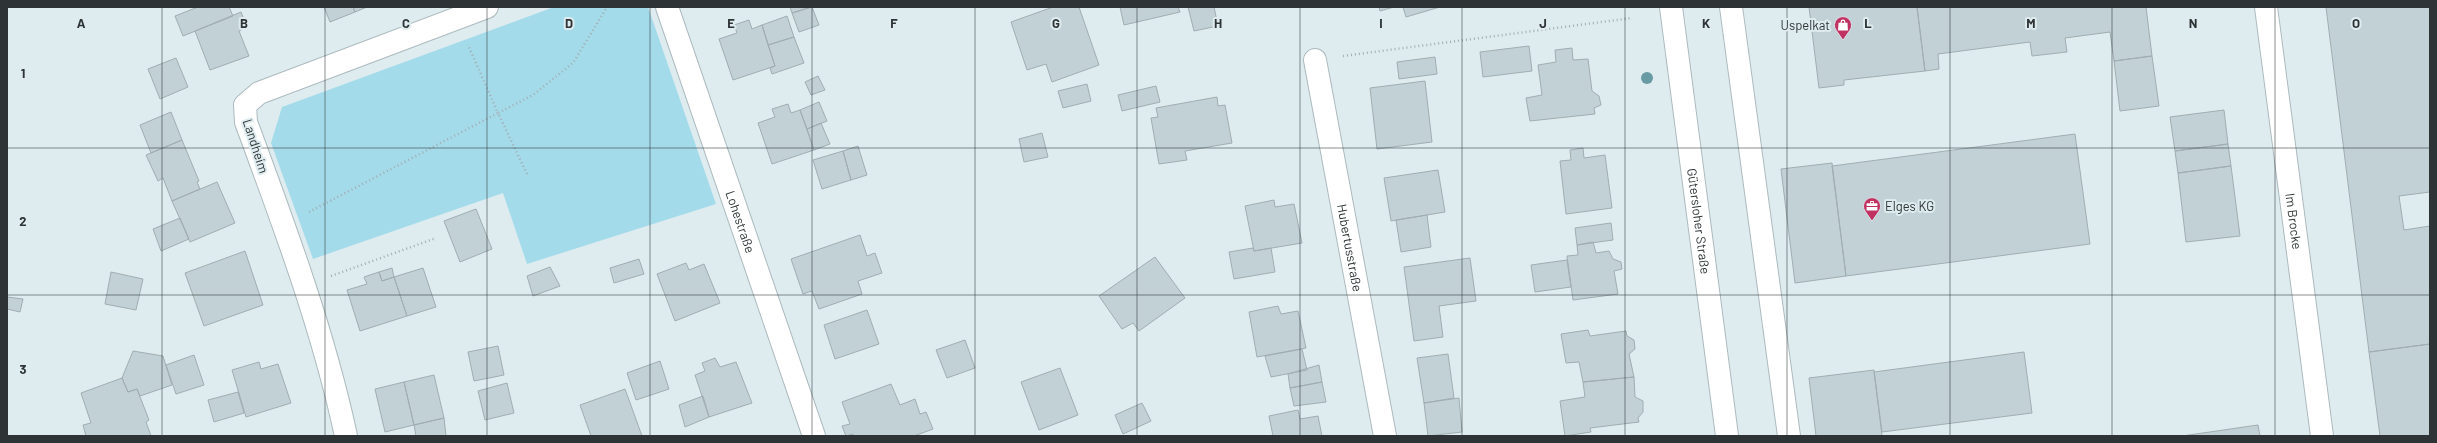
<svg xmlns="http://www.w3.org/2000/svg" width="2437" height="443" font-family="Barlow,sans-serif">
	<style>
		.green { fill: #a4dbea }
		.building { fill: #c2d1d5; stroke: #a0aeb2 }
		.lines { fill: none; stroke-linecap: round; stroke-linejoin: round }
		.minor-casing { stroke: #acbabe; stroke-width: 24 }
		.path { stroke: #a2adb0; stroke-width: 2.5; stroke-dasharray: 1 3; stroke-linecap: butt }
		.minor { stroke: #fff; stroke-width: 22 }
		.tree { fill: #699ba5 }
		.grid { fill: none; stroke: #2e3435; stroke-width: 1; stroke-opacity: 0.55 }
		.labels { text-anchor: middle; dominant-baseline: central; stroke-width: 4; stroke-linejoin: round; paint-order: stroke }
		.poi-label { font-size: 13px; fill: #2e3435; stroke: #deecf0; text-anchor: end }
		.street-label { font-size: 13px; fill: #2e3435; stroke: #deecf0 }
		.grid-label { font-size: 13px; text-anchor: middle; font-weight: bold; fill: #2e3435; stroke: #deecf0; stroke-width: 4; stroke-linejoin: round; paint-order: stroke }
	</style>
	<rect width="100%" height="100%" fill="#deecf0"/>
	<path class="green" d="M554,7h94l68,197 -189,60 -24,-71 -190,66 -42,-116 11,-36z"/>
	<path class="building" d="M198,7h31l4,9 -50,20 -8,-20z
		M324,7h29l2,5 -25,10z
		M353,7h14l-12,5z
		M790,7h21l-19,6z
		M812,7l7,18 -20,7 -7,-19z
		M1053,7h26l20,58 -47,17 -6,-18 -19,6 -16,-48z
		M1120,7h58l2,5 -56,13z
		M1188,7h26l4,19 -24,5z
		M1379,7h15l-14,4z
		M1403,7h37l-34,10z
		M1809,7h108l8,64 -81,9v5l-25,3z
		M1917,7h229l6,49 -38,5 -4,-29 -45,6 2,14 -35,4 -2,-14 -92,12 1,15 -14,2z
		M2326,7h104v185l-31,4 5,34 26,-4v118l-61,8z
		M241,12l6,15 -8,4 10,25 -39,14 -15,-39z
		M787,16l7,21 -26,8 -6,-20z
		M749,20l3,9 10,-4 13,41 -42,14 -14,-41 18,-6 -3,-8z
		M794,37l10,26 -32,11 -2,-6 5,-2 -7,-21z
		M1529,46l3,25 -49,6 -3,-25z
		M1572,48l1,12 15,-1 4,32 7,5 2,9 -7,3 1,6 -65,7 -4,-23 16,-3 -4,-30 18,-3 -1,-12z
		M2152,56l7,50 -39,5 -6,-50z
		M1435,57l2,17 -38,5 -2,-17z
		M176,58l12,29 -28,12 -12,-30z
		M818,76l7,14 -14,5 -6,-13z
		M1425,81l7,61 -55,7 -7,-61z
		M1087,84l4,17 -28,7 -5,-17z
		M1156,86l4,16 -38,9 -4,-16z
		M1217,97l1,9 7,-1 7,38 -47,8 2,9 -28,4 -8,-46 7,-1 -2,-9z
		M819,102l8,19 -20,8 -7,-19z
		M788,104l3,9 9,-3 14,40 -42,14 -14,-41 17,-6 -3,-8z
		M2224,110l4,34 -53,7 -5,-34z
		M171,112l11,28 -31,13 -11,-28z
		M821,123l9,21 -16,6 -7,-21z
		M1042,133l6,24 -24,5 -5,-23z
		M2075,134l15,110 -244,32 -14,-110z
		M182,140l17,41 -2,1 3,7 -28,12 -9,-23 -5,3 -12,-26z
		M2228,144l3,22 -53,7 -3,-22z
		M858,146l9,29 -16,5 -8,-29z
		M1583,148l1,10 21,-3 7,53 -46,6 -6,-53 11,-1 -1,-10z
		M843,151l8,29 -29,9 -9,-29z
		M1832,163l14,113 -51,7 -14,-114z
		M2231,166l9,70 -54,6 -8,-69z
		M1438,170l7,42 -54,9 -7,-43z
		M217,182l18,41 -45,19 -18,-41z
		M1274,200l1,7 19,-3 8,39 -48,8 -9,-45z
		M476,209l16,40 -32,13 -16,-41z
		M1427,215l4,32 -30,5 -5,-32z
		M180,218l9,21 -28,12 -8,-22z
		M1611,223l2,17 -36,5 -2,-17z
		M860,235l7,21 8,-3 7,20 -24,8 4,13 -43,15 -7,-18 -9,3 -12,-35z
		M1593,242l3,11 13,-2 4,8 8,3 1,7 -8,2 4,23 -45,6 -6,-44 11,-1 -1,-10z
		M1253,248l1,3 17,-3 4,24 -41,7 -5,-27z
		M245,251l18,54 -59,21 -19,-53z
		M1155,257l30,41 -46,33 -6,-8 -11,6 -23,-33z
		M1470,258l6,43 -37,5 4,31 -29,4 -10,-74z
		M639,259l5,15 -30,9 -4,-15z
		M1567,260l4,27 -36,5 -4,-27z
		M686,263l3,7 15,-6 16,39 -45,18 -18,-47z
		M550,267l10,19 -27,10 -6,-20z
		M392,268l2,9 -12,4 -3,-9z
		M423,268l13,39 -29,9 -13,-39z
		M111,272l32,7 -7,31 -31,-6z
		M379,272l3,9 12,-4 13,39 -47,15 -13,-41 20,-6 -3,-7z
		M7,297l16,2 -3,13 -13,-3z
		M1278,306l3,8 17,-3 8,37 -49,9 -8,-45z
		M867,310l12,34 -44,15 -11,-34z
		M1588,330l2,6 36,-5 1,5 7,4 1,9 -6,5 5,23 -51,5 -4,-20 -13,1 -5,-29z
		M965,340l10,28 -28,10 -11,-28z
		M2430,344v92h-50l-11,-84z
		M498,346l6,29 -30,6 -6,-29z
		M1302,349l5,21 -36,7 -6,-21z
		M133,351l30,5 9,29 -32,11 -3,-7 -9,3 -6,-14z
		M2024,352l8,61 -150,19 -8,-60z
		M1448,354l6,44 -30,5 -7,-45z
		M194,355l10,30 -28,9 -10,-29z
		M715,358l5,9 16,-5 16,41 -43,14 -14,-42 10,-4 -3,-8z
		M660,361l9,28 -33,11 -9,-27z
		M259,362l2,7 17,-5 13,39 -45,14 -14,-47z
		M1319,365l3,17 -32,6 -2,-14z
		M1060,368l18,47 -39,15 -18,-48z
		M1874,370l8,66h-66l-7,-58z
		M434,375l10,43 -30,7 -10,-43z
		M1634,377l1,20 8,4v11l-5,6 1,4 -49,6 1,4 -26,4 -5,-35 25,-4 -2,-15z
		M122,378l6,14 9,-3 12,31 -3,2 5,14h-65l-3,-11 8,-2 -10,-30z
		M404,382l10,43 -29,7 -10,-43z
		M1322,382l4,20 -32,4 -4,-18z
		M507,383l7,30 -29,7 -7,-29z
		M891,384l9,21 15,-6 5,15 6,-2 7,17 -19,7h-60l-1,-2 -7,2 -4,-10 8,-2 -8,-22z
		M625,389l17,47h-51l-11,-31z
		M238,392l6,21 -30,9 -6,-22z
		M703,396l6,21 -24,10 -6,-22z
		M1459,398l3,34 -34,4 -4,-33z
		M1142,403l9,18 -28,13 -8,-19z
		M1298,410l2,9 18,-3 4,20h-49l-4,-20z
		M444,418l2,18h-30l-2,-11z
		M2258,425l2,11h-78z"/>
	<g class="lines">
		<g class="minor-casing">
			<g id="minor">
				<path id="s1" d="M667,7l147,429"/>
				<path id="s2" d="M1671,7l56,429"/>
				<path d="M1731,7l58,429"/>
				<path id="s3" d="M2266,7l56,429"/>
				<path id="s4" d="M1315,60l70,376"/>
				<path d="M346,436c-23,-107 -62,-211 -100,-314l-1,-17 14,-12 228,-86"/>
			</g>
		</g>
		<path class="path" d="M1343,56l289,-38
			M527,174l-29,-61 35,-18 40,-32 34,-56
			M309,212l189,-99 -30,-68
			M331,276l105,-38"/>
		<use href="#minor" class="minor"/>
	</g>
	<circle class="tree" cx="1647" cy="78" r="6"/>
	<path class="grid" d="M162,7v429M325,7v429M487,7v429M650,7v429M812,7v429M975,7v429M1137,7v429M1300,7v429M1462,7v429M1625,7v429M1787,7v429M1950,7v429M2112,7v429M2275,7v429M7,148h2423M7,295h2423"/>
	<defs>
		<g id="shop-pin" transform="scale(0.9)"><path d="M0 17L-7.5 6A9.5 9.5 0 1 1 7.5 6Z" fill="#c03261" stroke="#deecf0"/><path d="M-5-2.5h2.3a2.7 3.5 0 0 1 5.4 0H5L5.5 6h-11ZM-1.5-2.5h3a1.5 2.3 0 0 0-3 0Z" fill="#fff"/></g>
		<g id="office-pin" transform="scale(0.9)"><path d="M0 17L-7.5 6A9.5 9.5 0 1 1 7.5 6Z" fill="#c03261" stroke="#deecf0"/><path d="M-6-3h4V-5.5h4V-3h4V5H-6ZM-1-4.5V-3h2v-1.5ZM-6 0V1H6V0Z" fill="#fff"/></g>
	</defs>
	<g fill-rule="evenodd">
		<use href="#shop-pin" x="1843" y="25"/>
		<use href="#office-pin" x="1872" y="206"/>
	</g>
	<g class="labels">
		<g class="poi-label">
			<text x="1830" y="25">Uspelkat</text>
			<text x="1885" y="206" text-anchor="start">Elges KG</text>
		</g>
		<g class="street-label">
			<text transform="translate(256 146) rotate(72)">Landheim</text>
			<text stroke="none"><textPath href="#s1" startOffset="227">Lohestraße</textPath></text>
			<text stroke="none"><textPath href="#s2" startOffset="216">Gütersloher Straße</textPath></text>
			<text stroke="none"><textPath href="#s3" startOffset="216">Im Brocke</textPath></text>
			<text stroke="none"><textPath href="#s4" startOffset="191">Hubertusstraße</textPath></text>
		</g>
	</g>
	<g class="grid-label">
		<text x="81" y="28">A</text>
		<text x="244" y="28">B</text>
		<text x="406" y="28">C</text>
		<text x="569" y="28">D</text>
		<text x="731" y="28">E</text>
		<text x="894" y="28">F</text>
		<text x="1056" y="28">G</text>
		<text x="1218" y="28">H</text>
		<text x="1381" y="28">I</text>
		<text x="1543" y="28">J</text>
		<text x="1706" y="28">K</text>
		<text x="1868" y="28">L</text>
		<text x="2031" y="28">M</text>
		<text x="2193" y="28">N</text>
		<text x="2356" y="28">O</text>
		<text x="23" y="78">1</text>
		<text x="23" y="226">2</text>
		<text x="23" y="374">3</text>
	</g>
	<rect width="2437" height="443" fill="none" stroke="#2e3435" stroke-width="16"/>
</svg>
